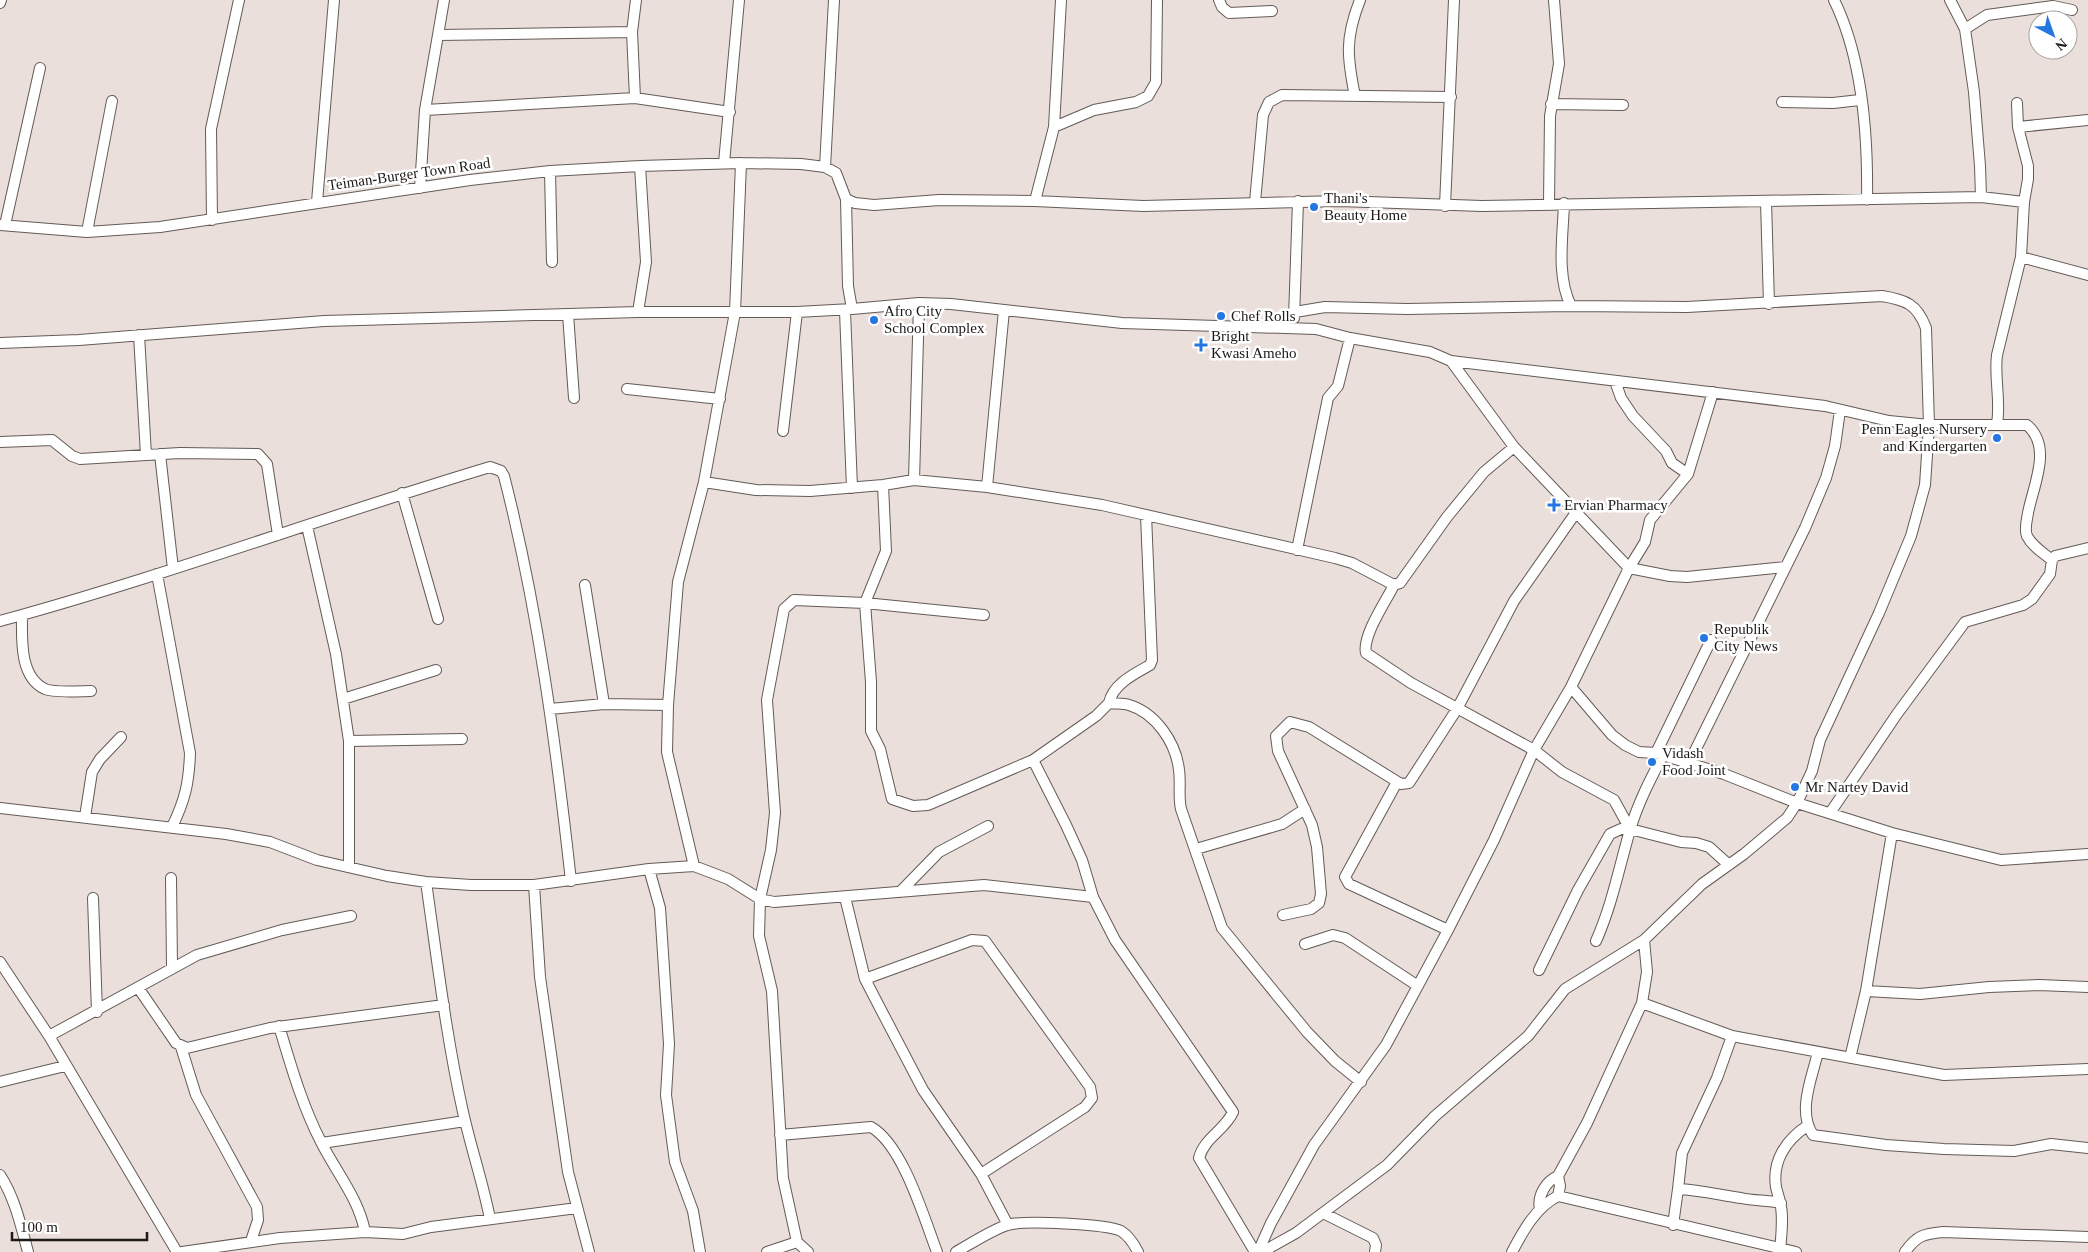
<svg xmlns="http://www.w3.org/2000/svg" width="2088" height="1252" font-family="Georgia,serif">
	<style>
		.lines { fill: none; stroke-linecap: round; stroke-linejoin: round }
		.street-casing { stroke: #645b56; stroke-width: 12 }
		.street { stroke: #fff; stroke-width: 10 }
		.poi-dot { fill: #2477e1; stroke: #fff; stroke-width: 2 }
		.labels { text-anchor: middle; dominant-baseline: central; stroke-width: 5; stroke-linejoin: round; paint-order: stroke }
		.street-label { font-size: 15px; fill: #1c1917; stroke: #fff }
		.poi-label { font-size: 15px; fill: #1c1917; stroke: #fff; text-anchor: start }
	</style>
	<rect width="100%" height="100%" fill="#eadfda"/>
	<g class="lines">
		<g class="street-casing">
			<path id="street" d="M1219,0l3,7 7,6 43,-2
				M1834,0c29,59 34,136 33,200
				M1950,0l15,29 9,63 6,74 1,31
				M0,3l1,-3
				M1965,29l22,-14 66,-9 19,4
				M438,35l6,-35
				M1355,96c-8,-39 -10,-58 5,-96
				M635,98l-3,-66 4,-32
				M1782,102l51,1 27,-3
				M2017,103l1,24 10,39v13l-4,23
				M1551,104l72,1
				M425,110l210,-12 95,14
				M1054,127l40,-17 42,-8 12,-6 8,-14 1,-82
				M2018,127l70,-7
				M724,163l15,-163
				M825,167l9,-167
				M550,171l2,91
				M420,188l5,-78 13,-75 194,-3
				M846,199l2,87 4,23 67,-6 32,1 171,19 194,6 34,9 80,14 21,9 374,45 64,15 40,4h98c26,22 6,61 1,88 -1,7 -4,16 -1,23 5,10 16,17 25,24
				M1035,201l19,-74 7,-127
				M1766,201l3,103
				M317,202l17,-202
				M1255,202l8,-87 6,-13 13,-7 169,2
				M1549,203l1,-87 9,-52 -5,-64
				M1564,203c-1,33 -8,73 7,103
				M1445,206l9,-206
				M212,220l-1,-91 28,-129
				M0,225l87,7 73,-5 310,-47 80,-9 90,-5 101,-3 60,1 24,3 11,6 10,26 9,4 19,2 65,-5 96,1 108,5 197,-5 142,5 499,-9 43,5 -3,55 67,18
				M5,225l35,-157
				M87,232l25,-131
				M845,311l7,177
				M638,312l8,-50 -6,-96
				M568,314l6,84
				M1294,318l4,-117
				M139,335l7,120
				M0,343l79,-3 245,-19 314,-9h159l55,-3
				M1451,361l63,86 115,121 41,8 17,1 98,-10
				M1615,381l6,17 12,18 33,35 6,12 16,11
				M627,389l93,10
				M1997,424c4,-24 -3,-46 0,-69l24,-98
				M783,431l14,-119
				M0,442l52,-2 20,16 8,3 100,-6 78,1 9,10 11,71
				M1514,447l-30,25 -37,45 -47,66 -6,2c-8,16 -32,51 -28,68l45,30 123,67 28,22 52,28 16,29
				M160,454l13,115
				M914,480l5,-177
				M704,482l52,8 54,1 73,-6 31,-5 73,7 115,18 233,53 17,5 42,22
				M883,485l3,66 -21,52 6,79v49l9,18 12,50 21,7 15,-1 105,-45 63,-44 13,-13c6,1 14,0 20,2 27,8 47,38 50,65 2,14 -1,26 2,39l41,119 85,104 28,29 26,21
				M987,487l17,-177
				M402,493l36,126
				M307,526l29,128 13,87v126
				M1297,550l31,-152 10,-12 12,-48
				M157,574l33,179c-1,30 -5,47 -18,74
				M22,615c0,23 -3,62 23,74 8,4 36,2 46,2
				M0,621c165,-45 326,-105 490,-154l11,4 3,5c34,133 52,269 67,405
				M1571,687l41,48 13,10 14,7 17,1 68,21 73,29 95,30 109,27 87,-6
				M343,699l93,-29
				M1109,703c4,-19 25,-29 41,-38l2,-5 -6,-145
				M604,704l64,1
				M550,709l54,-5 -19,-119
				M349,741l113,-2
				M1656,753l55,-113
				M1033,760l33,65 16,35 11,37 22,43 118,172c-8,18 -29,26 -34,46l56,94
				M1689,763l116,-235 21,-50 9,-32 5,-36
				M1397,782l-52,95 4,7 99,46
				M0,808l226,26 44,8 47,18 70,16 39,6 45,3h63l115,-16 45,-3 34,13 32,20 14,3 210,-17 109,12
				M1830,813l67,-99 68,-92 58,-17 9,-6 18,-25 2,-14 3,-4 33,-8
				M85,817l7,-45 8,-13 21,-22
				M1196,849l86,-25 23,-15
				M694,866l-27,-114 1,-47 10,-123 26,-100 31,-170 6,-149
				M649,869l11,39 9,136 -3,51 9,67 18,49 7,41
				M171,878l1,89
				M426,882c11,76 20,154 37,230 8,36 20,71 27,107
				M534,885l6,92 28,195 21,80
				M900,892l39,-40 49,-26
				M845,897l20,82 15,29 43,82 58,84 27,51
				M93,898l4,114
				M1283,915l28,-6 8,-6 2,-9 -4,-47 -5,-22 -34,-74 -2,-15 14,-14 19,5 92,57 8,-1 48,-74 57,-108 63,-90
				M1644,940l3,32 -5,31 90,33 212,39 144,-6
				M1596,941c16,-36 23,-73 34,-111 8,-27 20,-50 33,-75
				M1305,944l28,-9 12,3 73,48
				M0,962l49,74 128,216
				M1539,970l39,-80 32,-56 11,-5h9l51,13 15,1 13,4 20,18
				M865,979l107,-39 13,1 105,146 2,11 -7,9 -104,67
				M139,989l37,54 11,5 83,-20 174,-23
				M1866,991l54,3 69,-7 50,-2 49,2
				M279,1026c12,40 23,79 42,116 15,30 38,57 44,90
				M49,1036l148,-81 85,-25 69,-14
				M181,1047l15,48 61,112 1,13 -7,21
				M1818,1052c-6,26 -21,59 -5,83l73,10 58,4 70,2 37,-7 37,4
				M1850,1058l16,-67 26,-158
				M0,1082l65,-16
				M780,1135l91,-8c32,18 53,91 66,125
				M322,1143l143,-22
				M0,1175c15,23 21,51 28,77
				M1678,1189l4,-36 35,-75 15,-42
				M1558,1196l2,-10 -2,-10 29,-53 55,-120
				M1540,1209c-3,-13 6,-28 18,-33
				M1323,1213l50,25 3,7 -1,7
				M1673,1225l5,-36c22,1 42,6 63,9 13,3 26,2 40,5
				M182,1252l98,-14 85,-6 38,2 28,-7 146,-19
				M767,1252l30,-10
				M808,1252l-11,-10 -14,-64 -11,-187 -13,-55 1,-37 11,-49 4,-37 -8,-113 17,-91 10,-9 71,3 119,12
				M956,1252c16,-9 34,-21 51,-27 16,-5 100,-1 114,6 8,5 13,13 17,21
				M1258,1252l13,-29 43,-78 72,-100 62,-115 46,-90 40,-90 37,-63 58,-119 16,-26 5,-22 38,-46 25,-82
				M1262,1252l34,-19 91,-68 48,-49 93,-80 37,-47 79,-49 58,-56 42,-30 43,-36 10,-15 15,-32 8,-31 59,-127 32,-77 14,-51 4,-60 -3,-97c-9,-24 -20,-28 -44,-32l-195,11 -116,-1 -164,3 -82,-2 -30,5
				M1512,1252c11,-21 24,-45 46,-56l238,56
				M1780,1252c1,-15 4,-36 0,-50 -1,-5 -3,-10 -4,-15 -4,-26 10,-47 31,-61
				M1905,1252c12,-17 19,-18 38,-20l145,5"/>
		</g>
		<use href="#street" class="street"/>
	</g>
	<g class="poi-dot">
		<circle cx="1314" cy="207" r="5"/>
		<circle cx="1221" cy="316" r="5"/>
		<circle cx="874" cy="320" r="5"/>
		<path d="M1198.5 337.5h5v5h5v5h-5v5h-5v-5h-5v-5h5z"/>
		<circle cx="1997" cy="438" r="5"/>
		<path d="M1551.5 497.5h5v5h5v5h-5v5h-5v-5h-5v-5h5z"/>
		<circle cx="1704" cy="638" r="5"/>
		<circle cx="1652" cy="762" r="5"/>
		<circle cx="1795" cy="787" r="5"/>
	</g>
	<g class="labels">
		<g class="street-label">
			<text transform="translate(409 174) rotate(-8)">Teiman-Burger Town Road</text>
		</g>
		<g class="poi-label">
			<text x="1324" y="198">Thani's<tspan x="1324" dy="17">Beauty Home</tspan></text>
			<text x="884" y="311">Afro City<tspan x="884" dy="17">School Complex</tspan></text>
			<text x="1231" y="316">Chef Rolls</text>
			<text x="1211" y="336">Bright<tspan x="1211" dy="17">Kwasi Ameho</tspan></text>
			<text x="1987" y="429" text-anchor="end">Penn Eagles Nursery<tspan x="1987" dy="17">and Kindergarten</tspan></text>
			<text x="1564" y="505">Ervian Pharmacy</text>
			<text x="1714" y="629">Republik<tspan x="1714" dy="17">City News</tspan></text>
			<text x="1662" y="753">Vidash<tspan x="1662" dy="17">Food Joint</tspan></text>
			<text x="1805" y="787">Mr Nartey David</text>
		</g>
	</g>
	<g transform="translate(2053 35) rotate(139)"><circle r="24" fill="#ffffff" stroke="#a4a3a2"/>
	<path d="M0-4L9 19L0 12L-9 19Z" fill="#2477e1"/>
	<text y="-8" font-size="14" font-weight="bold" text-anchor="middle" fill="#1c1917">N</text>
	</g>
	<path d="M12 1232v8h135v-8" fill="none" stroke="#1c1917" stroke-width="2.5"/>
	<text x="20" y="1232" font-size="15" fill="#1c1917" stroke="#ffffff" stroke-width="4" paint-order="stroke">100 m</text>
</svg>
